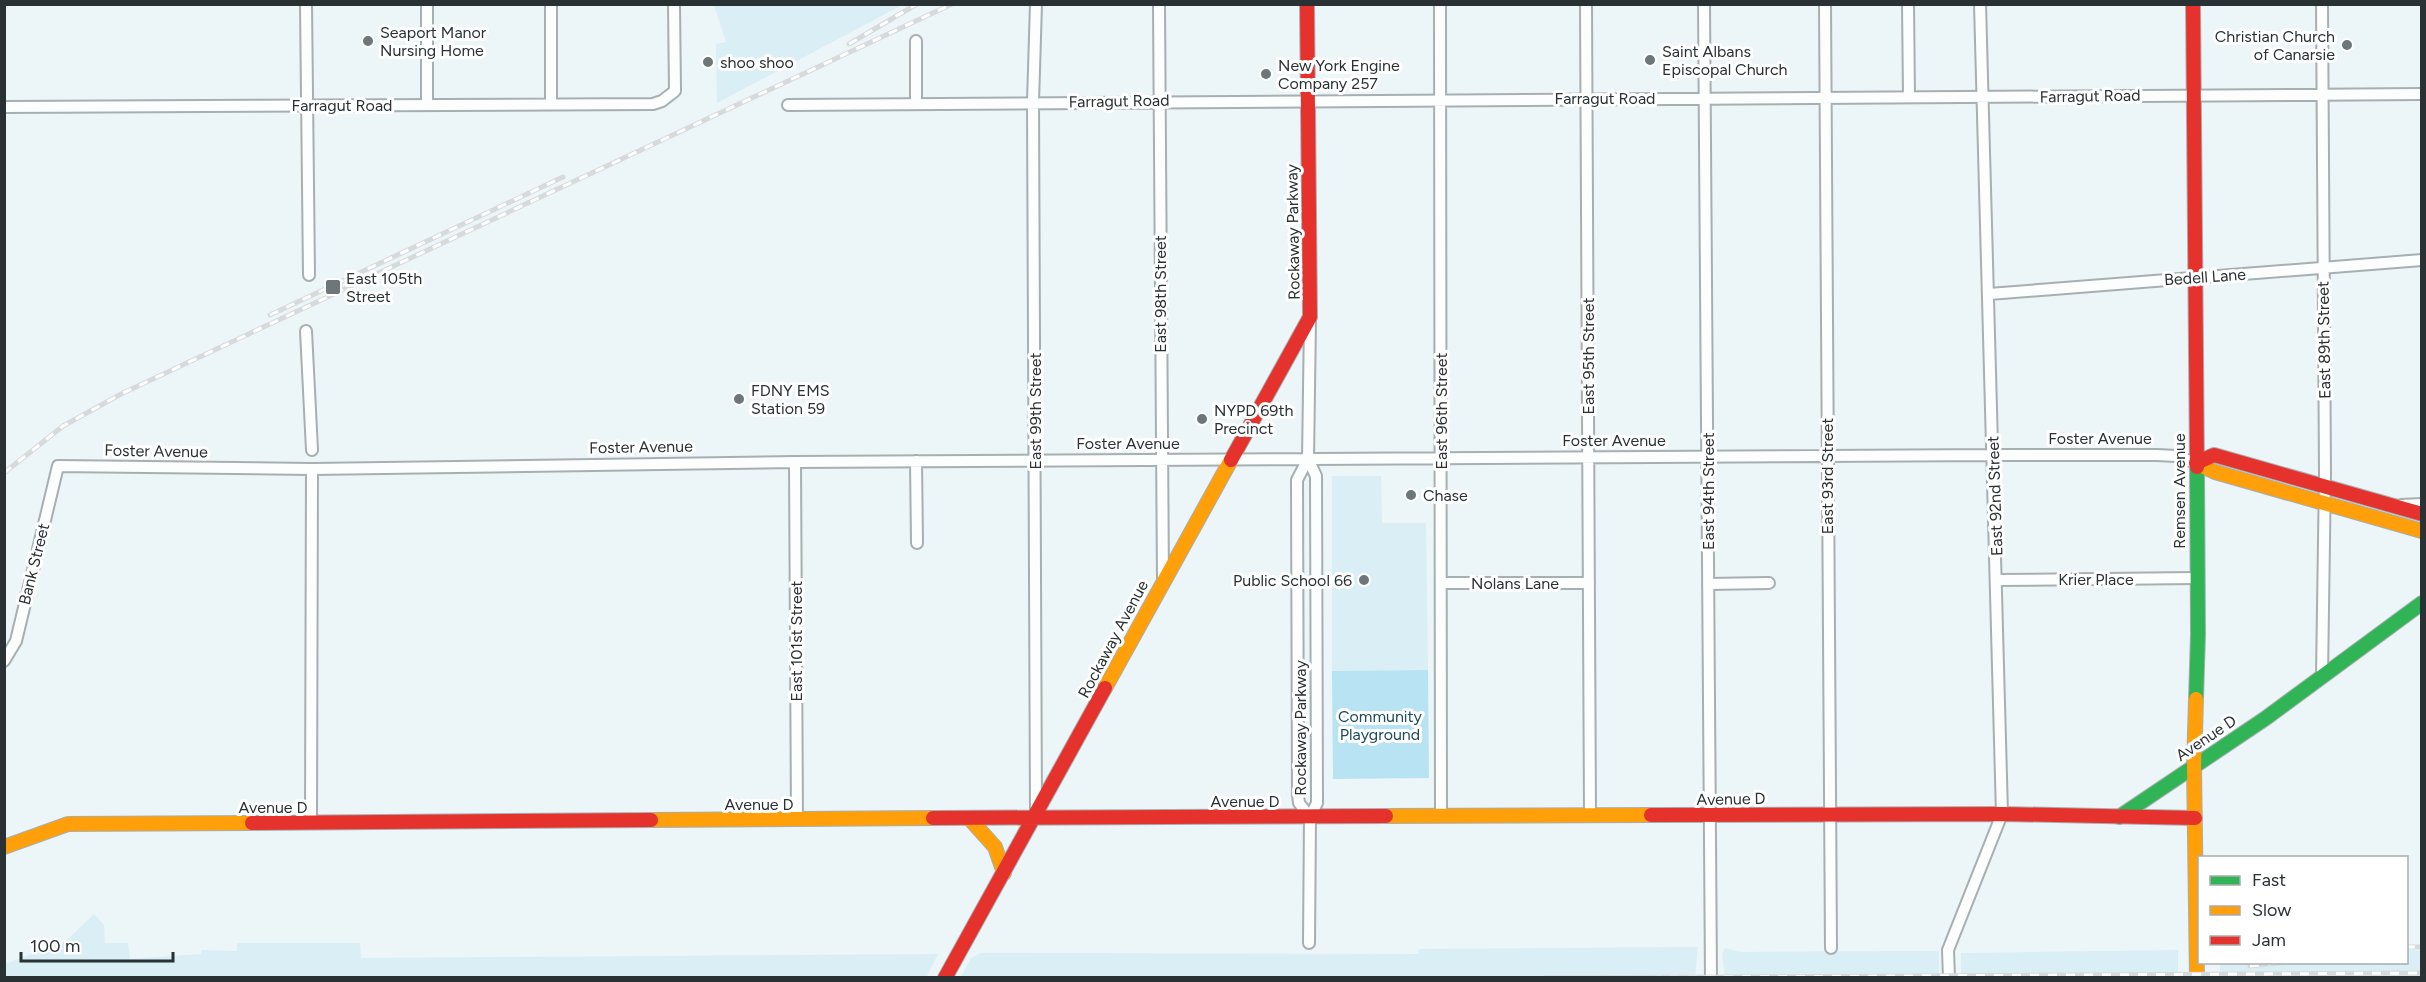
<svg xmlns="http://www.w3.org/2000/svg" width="2426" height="982" font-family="Figtree,sans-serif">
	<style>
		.built { fill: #daeef5 }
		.green { fill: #b7e3f2 }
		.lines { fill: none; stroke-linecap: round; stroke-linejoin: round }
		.street-casing { stroke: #a7afb1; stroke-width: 14 }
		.fast-casing { stroke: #a7afb1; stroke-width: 16 }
		.slow-casing { stroke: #a7afb1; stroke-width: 16 }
		.jam-casing { stroke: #a7afb1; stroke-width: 16 }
		.street { stroke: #fcfefe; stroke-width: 10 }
		.fast { stroke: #30b455; stroke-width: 14 }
		.slow { stroke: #ff9f0a; stroke-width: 14 }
		.jam { stroke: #e5322d; stroke-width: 14 }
		.rail-casing { stroke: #d7dadb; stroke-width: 5 }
		.rail { stroke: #fff; stroke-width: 3; stroke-dasharray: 9; stroke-linecap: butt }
		.poi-dot { fill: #6d7679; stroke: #fff; stroke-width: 2 }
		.labels { text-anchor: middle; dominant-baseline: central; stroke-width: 6; stroke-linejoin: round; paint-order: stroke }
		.poi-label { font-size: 16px; fill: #293134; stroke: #fff; text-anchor: start }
		.street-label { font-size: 16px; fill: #293134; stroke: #fff }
		.park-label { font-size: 16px; fill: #1b4a58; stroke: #fff }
	</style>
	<rect width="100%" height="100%" fill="#ecf5f8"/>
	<path class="built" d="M714,5v-1l188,1 -185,98 -1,-59 10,-2z
		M1332,476h49l1,47h44l2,147 -96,1z
		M94,914l10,11 1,18h23l2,16 71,-5 1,-4 35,1v-8h123l1,15 577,-4 -12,24 -921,-1v-13l61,-23z
		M1698,947l-3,31 -734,-1 10,-19 10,-5 437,1 1,-5z
		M1725,948l15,4 199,-1v26h-214l-3,-23z
		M2178,950v27h-217v-24z
		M2407,950l14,1v26h-201v-14l186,-1z"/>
	<path class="green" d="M1428,670l1,108 -96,1 -1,-108z"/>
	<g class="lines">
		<g class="street-casing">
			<path id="street" d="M306,4l3,271
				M427,4v101
				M551,4v100
				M1036,4l-3,98 3,709
				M1440,4l1,812
				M1586,4l4,812
				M1704,4l7,974
				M1825,4l6,944
				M1908,4l1,93
				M2322,4l3,469 -3,203
				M1159,5l4,577
				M916,41v62
				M788,105l1634,-11
				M4,107l649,-3 9,-3 13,-10 -1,-87
				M1989,294l433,-34
				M306,331l6,119
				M1308,459l-11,21 1,315 1,8 11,14
				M916,461l1,82
				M795,462l2,358
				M2401,505l21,-1
				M1997,580l199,-2
				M1442,583h147
				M1708,584l61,-1
				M4,661l12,-20 42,-175 254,3 483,-7 1198,-7h164l19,1 20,7
				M311,823l1,-354
				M1309,943l1,-126 7,-14 -1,-327 -8,-17 2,-139
				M1949,978l-1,-28 54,-136 -22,-810"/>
		</g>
		<g class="fast-casing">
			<path id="fast" d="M2196,699l2,-65 -1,-167
				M2119,817l147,-99 156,-115"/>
		</g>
		<g class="slow-casing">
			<path id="slow" d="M2196,463l19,9 207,59
				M1105,688l126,-228
				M2196,699l-2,68 3,211
				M1386,816l265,-1
				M969,818l26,29 9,26
				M651,820l282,-2
				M4,847l64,-23 184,-1"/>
		</g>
		<g class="jam-casing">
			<path id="jam" d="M2193,4l4,463
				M1231,460l79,-143 -3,-313
				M2196,463l18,-8 208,59
				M1651,815l351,-1 193,4
				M933,818l453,-2
				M252,823l399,-3
				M945,978l160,-290"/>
		</g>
		<use href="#street" class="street"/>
		<use href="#fast" class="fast"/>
		<use href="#slow" class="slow"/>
		<use href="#jam" class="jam"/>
		<g class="rail-casing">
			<path id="rail" d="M849,44l68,-40
				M270,315l293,-138
				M4,473l59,-47 60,-33 829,-389
				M2406,947h16
				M2250,966l36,-4
				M1544,978l878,-5"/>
		</g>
		<use href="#rail" class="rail"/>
	</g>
	<g class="poi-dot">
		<circle cx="368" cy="41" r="6"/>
		<circle cx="2347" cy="45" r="6"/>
		<circle cx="1650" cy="60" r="6"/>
		<circle cx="708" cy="62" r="6"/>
		<circle cx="1266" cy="74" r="6"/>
		<rect x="325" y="279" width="16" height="16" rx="3"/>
		<circle cx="739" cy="399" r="6"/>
		<circle cx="1202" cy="419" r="6"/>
		<circle cx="1411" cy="495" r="6"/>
		<circle cx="1364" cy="580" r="6"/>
	</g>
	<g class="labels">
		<g class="poi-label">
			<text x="380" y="32">Seaport Manor<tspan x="380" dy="18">Nursing Home</tspan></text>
			<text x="2335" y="36" text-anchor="end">Christian Church<tspan x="2335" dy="18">of Canarsie</tspan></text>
			<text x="1662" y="51">Saint Albans<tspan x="1662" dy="18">Episcopal Church</tspan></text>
			<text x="720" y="62">shoo shoo</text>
			<text x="1278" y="65">New York Engine<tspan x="1278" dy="18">Company 257</tspan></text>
			<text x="346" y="278">East 105th<tspan x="346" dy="18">Street</tspan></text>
			<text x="751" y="390">FDNY EMS<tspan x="751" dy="18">Station 59</tspan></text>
			<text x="1214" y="410">NYPD 69th<tspan x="1214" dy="18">Precinct</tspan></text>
			<text x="1423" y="495">Chase</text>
			<text x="1352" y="580" text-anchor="end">Public School 66</text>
		</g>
		<g class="street-label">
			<text transform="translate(2090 96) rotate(-1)">Farragut Road</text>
			<text x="1605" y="98">Farragut Road</text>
			<text transform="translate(1119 101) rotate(-1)">Farragut Road</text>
			<text x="342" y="105">Farragut Road</text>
			<text transform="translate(1293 232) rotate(-91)">Rockaway Parkway</text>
			<text transform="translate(2205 277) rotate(-4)">Bedell Lane</text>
			<text transform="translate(1160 294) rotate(-90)">East 98th Street</text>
			<text transform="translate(2324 340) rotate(-91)">East 89th Street</text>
			<text transform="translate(1588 356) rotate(-90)">East 95th Street</text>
			<text transform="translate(1035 411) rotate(-90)">East 99th Street</text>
			<text transform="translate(1441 411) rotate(-90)">East 96th Street</text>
			<text x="2100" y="438">Foster Avenue</text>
			<text x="1614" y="440">Foster Avenue</text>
			<text x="1128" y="443">Foster Avenue</text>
			<text transform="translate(641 447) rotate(-1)">Foster Avenue</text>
			<text transform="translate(156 451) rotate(1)">Foster Avenue</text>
			<text transform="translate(1827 476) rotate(-90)">East 93rd Street</text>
			<text transform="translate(1708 491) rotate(-90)">East 94th Street</text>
			<text transform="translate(2179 491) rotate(-90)">Remsen Avenue</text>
			<text transform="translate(1995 496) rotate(-92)">East 92nd Street</text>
			<text transform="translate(34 564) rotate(-76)">Bank Street</text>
			<text x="2096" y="579">Krier Place</text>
			<text x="1515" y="583">Nolans Lane</text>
			<text transform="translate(1113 639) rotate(-62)">Rockaway Avenue</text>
			<text transform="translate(796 641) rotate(-90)">East 101st Street</text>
			<text transform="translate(1300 728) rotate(-90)">Rockaway Parkway</text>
			<text transform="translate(2206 738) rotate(-34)">Avenue D</text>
			<text transform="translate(1731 799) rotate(-1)">Avenue D</text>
			<text x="1245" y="801">Avenue D</text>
			<text x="759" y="804">Avenue D</text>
			<text x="273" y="807">Avenue D</text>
		</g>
		<g class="park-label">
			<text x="1380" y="716">Community<tspan x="1380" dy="18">Playground</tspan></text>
		</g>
	</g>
	<rect width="2426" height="982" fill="none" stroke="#293134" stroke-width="12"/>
	<rect x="2198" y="856" width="210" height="108" fill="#ffffff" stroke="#a9adae" stroke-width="1.5"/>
	<rect x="2210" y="876" width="30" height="9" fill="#30b455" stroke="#a9adae" stroke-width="1.5"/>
	<text x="2252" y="886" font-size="18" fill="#293134">Fast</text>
	<rect x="2210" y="906" width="30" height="9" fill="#ff9f0a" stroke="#a9adae" stroke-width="1.5"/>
	<text x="2252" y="916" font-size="18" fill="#293134">Slow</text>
	<rect x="2210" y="936" width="30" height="9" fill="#e5322d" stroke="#a9adae" stroke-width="1.5"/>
	<text x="2252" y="946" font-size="18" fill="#293134">Jam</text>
	<path d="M21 952v9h152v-9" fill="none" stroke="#293134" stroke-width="3"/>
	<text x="30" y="952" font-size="18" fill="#293134" stroke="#ffffff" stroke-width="4.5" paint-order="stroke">100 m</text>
</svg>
